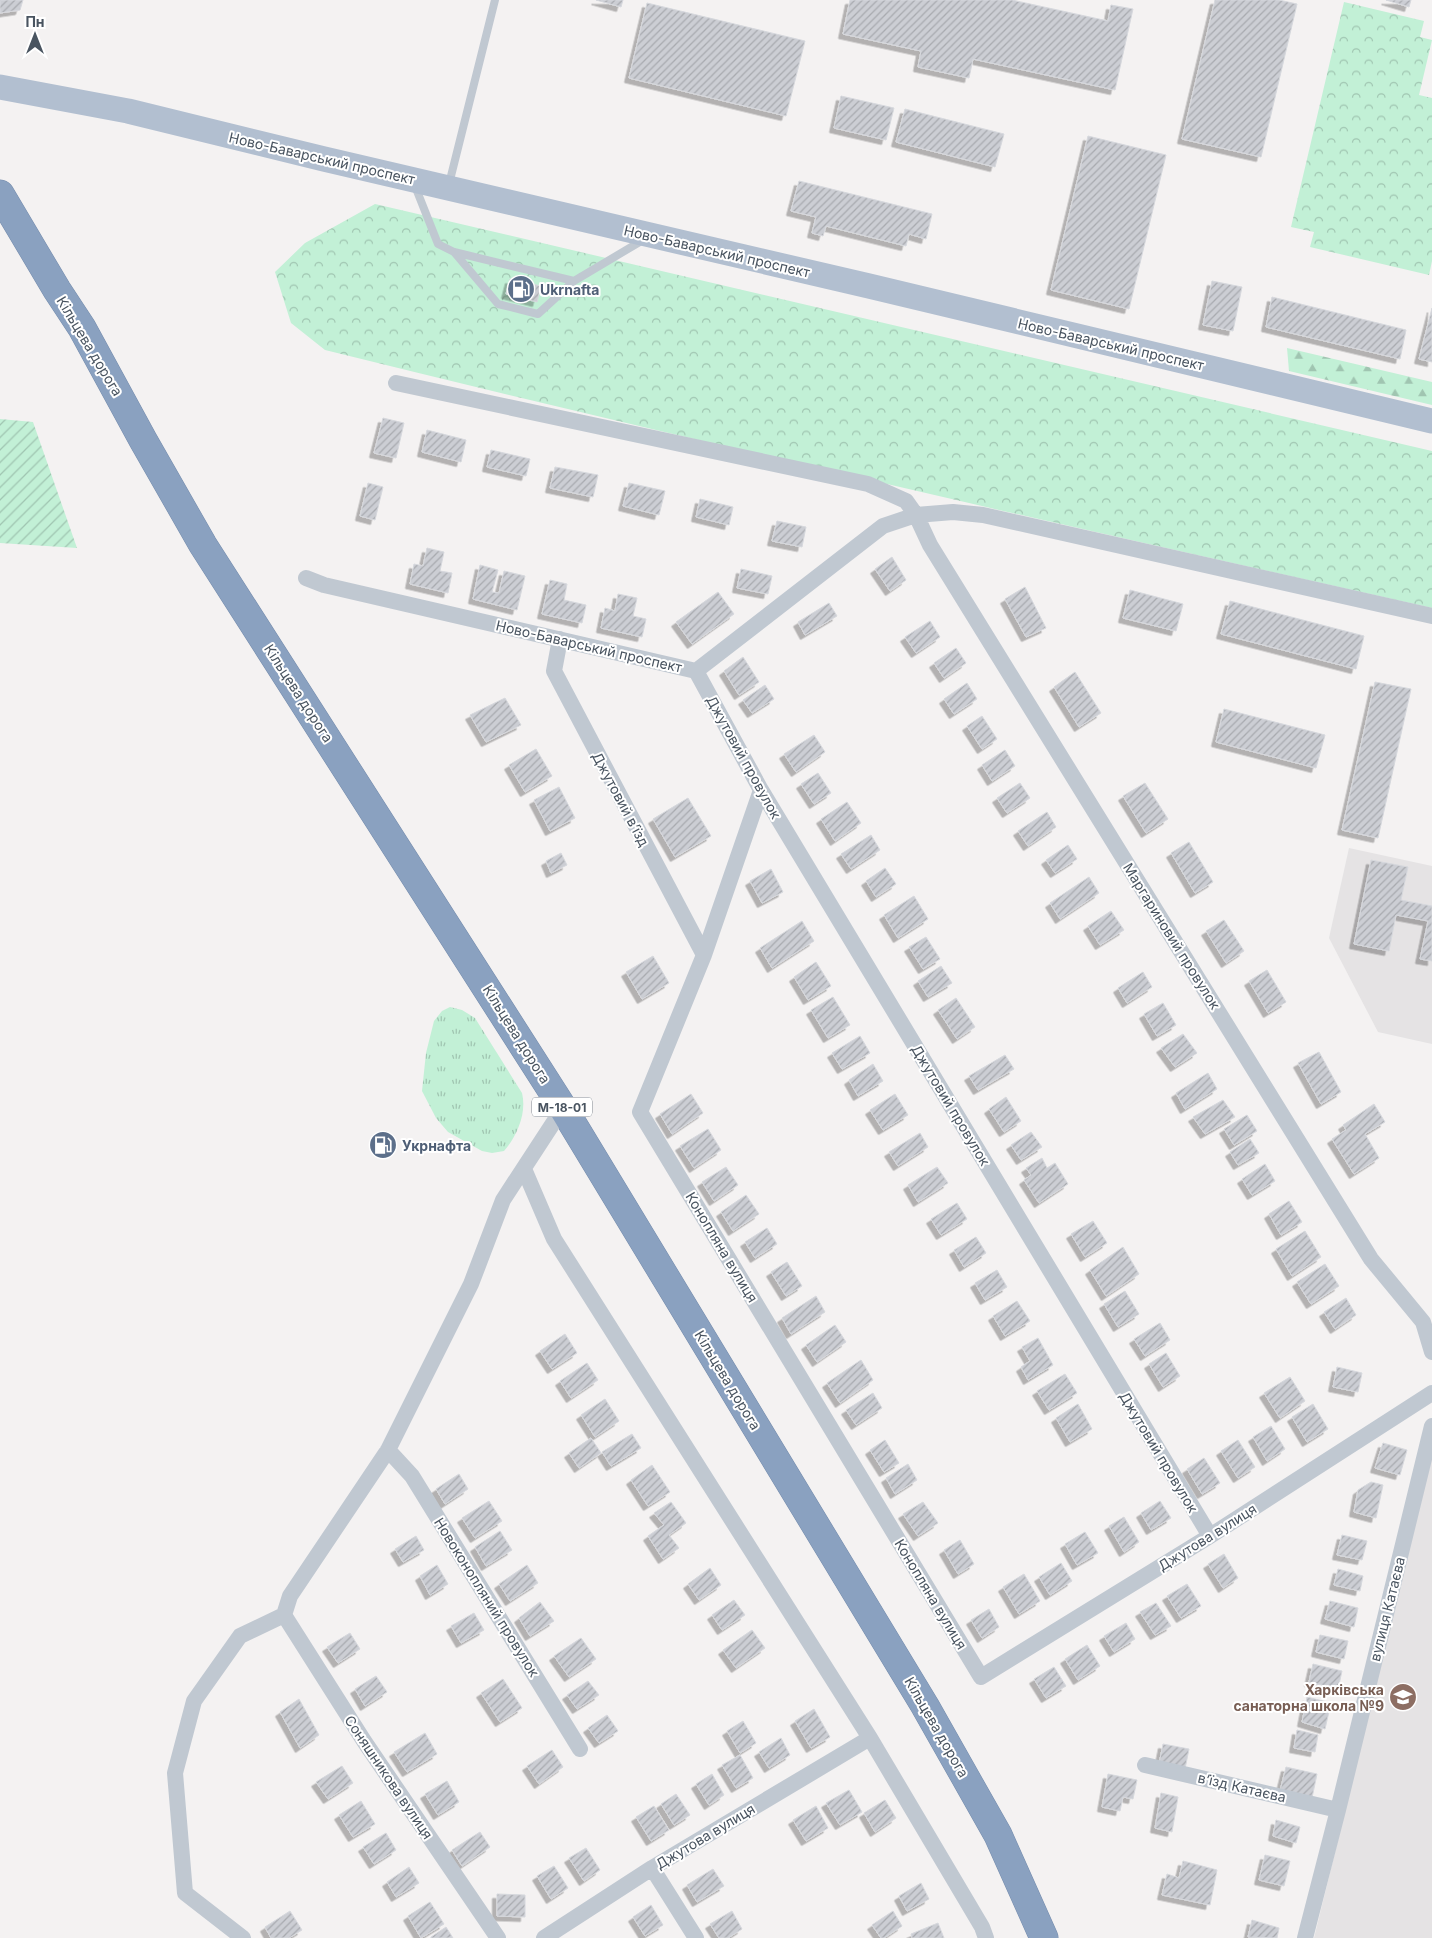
<svg xmlns="http://www.w3.org/2000/svg" width="1432" height="1938" font-family="Inter,sans-serif">
	<style>
		.education { fill: #e5e3e4 }
		.grass { fill: url(#grass-tufts) }
		.forest { fill: url(#forest-firs) }
		.park { fill: url(#park-crowns) }
		.garden { fill: url(#garden-furrows) }
		.building { fill: url(#building-hatch); stroke: #d6d8dd; filter: url(#shadow) }
		.lines { fill: none; stroke-linecap: round; stroke-linejoin: round }
		.highway-casing { stroke: #758cac; stroke-width: 29 }
		.lane { stroke: #c0c8d1; stroke-width: 8 }
		.street { stroke: #c0c8d1; stroke-width: 16 }
		.primary { stroke: #b2bfd0; stroke-width: 25 }
		.highway { stroke: #8aa1c0; stroke-width: 28 }
		.labels { text-anchor: middle; dominant-baseline: central; stroke-width: 4; stroke-linejoin: round; paint-order: stroke }
		.shield { fill: #fff; stroke: #808790; stroke-width: 1 }
		.shield-label { font-size: 12px; font-weight: bold; fill: #495460 }
		.street-label { font-size: 14px; fill: #495460; stroke: #fff }
		.service-label { font-size: 14px; font-weight: bold; fill: #4e5e75; stroke: #fff; text-anchor: start }
		.education-label { font-size: 14px; font-weight: bold; fill: #785e54; stroke: #fff; text-anchor: end }
	</style>
	<defs>
		<pattern id="grass-tufts" width="24" height="20" patternUnits="userSpaceOnUse" patternTransform="scale(1.25)"><rect width="24" height="20" fill="#c2f0d6"/><path d="M3 7l-1-3M5 7V3M7 7l1-3M15 17l-1-3M17 17v-4M19 17l1-3" fill="none" stroke="#a0c5b1"/></pattern>
		<pattern id="forest-firs" width="22" height="20" patternUnits="userSpaceOnUse" patternTransform="scale(1.25)"><rect width="22" height="20" fill="#c2f0d6"/><path d="M5 1l3.5 6h-7zM16 11l3.5 6h-7z" fill="#a0c5b1"/></pattern>
		<pattern id="park-crowns" width="20" height="18" patternUnits="userSpaceOnUse" patternTransform="scale(1.25)"><rect width="20" height="18" fill="#c2f0d6"/><path d="M2 6a3 3 0 1 1 6 0M12 15a3 3 0 1 1 6 0" fill="none" stroke="#a0c5b1"/></pattern>
		<pattern id="garden-furrows" width="10" height="10" patternUnits="userSpaceOnUse" patternTransform="scale(1.25)"><rect width="10" height="10" fill="#c2f0d6"/><path d="M-1 1l2-2M0 10L10 0M9 11l2-2" fill="none" stroke="#a0c5b1"/></pattern>
		<pattern id="building-hatch" width="6" height="6" patternUnits="userSpaceOnUse" patternTransform="scale(1.25)"><rect width="6" height="6" fill="#ccced4"/><path d="M-1 1l2-2M0 6l6-6M5 7l2-2" fill="none" stroke="#a8aaaf"/></pattern>
		<filter id="shadow"><feDropShadow dx="-4.5" dy="4.5" stdDeviation="0" flood-color="#0004"/></filter>
	</defs>
	<rect width="100%" height="100%" fill="#f4f2f2"/>
	<path class="education" d="M1349,848l83,18v178l-54,-12 -49,-94z
		M1432,1457v481h-118z"/>
	<path class="grass" d="M450,1007l12,3 13,8 47,75c5,20 -5,43 -18,58l-12,2 -10,-2 -34,-19 -12,-14 -14,-27 4,-38 8,-32 8,-10z"/>
	<path class="forest" d="M1287,348l145,34v23l-143,-34z"/>
	<path class="park" d="M1344,2l80,19 -4,16 12,3 -13,55 13,3v163l-3,14 -119,-28 4,-15 -23,-5z
		M375,204l1057,247v157c-370,-83 -739,-167 -1107,-258l-34,-27 -16,-51 30,-29z"/>
	<path class="garden" d="M0,419l33,3 44,126 -77,-5z"/>
	<path class="building" d="M0,0h23l-3,10 -20,3z
		M596,0h27l-2,7z
		M850,0h162l96,21 3,-16 22,4 -18,81 -142,-31 -4,19 -51,-11 3,-16 -78,-17z
		M1215,0h64l18,4 -36,153 -79,-18z
		M1386,0h25l-2,7z
		M647,3l158,38 -19,75 -157,-38z
		M841,96l53,12 -8,32 -52,-12z
		M905,109l99,25 -9,33 -99,-25z
		M1088,136l78,19 -37,154 -78,-19z
		M799,181l133,33 -6,25 -17,-5 -3,12 -80,-20 -3,10 -11,-3 4,-16 -25,-6z
		M510,279l31,7 -4,16 -31,-8z
		M1212,281l30,6 -9,44 -30,-6z
		M1272,297l134,33 -6,29 -134,-32z
		M1432,308v54l-13,-3z
		M383,418l21,5 -8,35 -22,-5z
		M427,430l39,10 -5,22 -39,-10z
		M491,450l39,9 -4,17 -39,-9z
		M555,467l43,8 -5,22 -43,-9z
		M368,483l15,4 -8,33 -15,-4z
		M629,483l36,8 -6,24 -36,-9z
		M700,499l33,8 -4,18 -33,-8z
		M777,521l29,6 -4,20 -30,-6z
		M427,548l17,4 -4,19 12,2 -4,20 -38,-9 4,-20 9,2z
		M892,557l14,23 -16,11 -15,-22z
		M480,565l18,5 -6,22 7,1 5,-22 21,5 -8,34 -44,-11z
		M741,569l31,7 -4,18 -31,-6z
		M550,580l17,4 -3,16 22,5 -4,18 -40,-9z
		M1025,587l21,41 -20,9 -21,-38z
		M1130,590l53,14 -7,27 -53,-13z
		M718,592l16,22 -42,30 -16,-22z
		M618,594l19,4 -4,18 13,3 -4,18 -41,-9 4,-20 10,3z
		M1230,601l134,35 -8,33 -135,-35z
		M829,603l8,13 -32,19 -7,-13z
		M930,621l10,16 -24,16 -11,-16z
		M956,648l10,15 -22,15 -10,-15z
		M743,657l16,25 -20,13 -15,-24z
		M1075,672l26,41 -22,14 -25,-40z
		M1375,682l36,7 -33,149 -36,-8z
		M967,683l10,16 -23,15 -10,-15z
		M765,685l9,14 -22,14 -9,-13z
		M505,698l16,27 -35,17 -16,-27z
		M1224,709l101,26 -9,33 -100,-26z
		M982,716l15,23 -15,10 -15,-23z
		M814,735l11,17 -29,20 -12,-18z
		M536,749l16,27 -27,16 -16,-27z
		M1005,750l10,16 -23,15 -10,-16z
		M818,773l13,20 -17,11 -13,-20z
		M1020,783l10,15 -23,15 -10,-15z
		M1145,783l23,36 -22,14 -23,-37z
		M559,787l16,31 -25,13 -16,-31z
		M688,798l23,38 -36,21 -22,-38z
		M847,802l14,21 -26,18 -14,-22z
		M1047,812l9,15 -28,19 -10,-15z
		M871,835l9,15 -29,19 -10,-15z
		M1189,842l24,40 -18,11 -24,-40z
		M1068,845l9,14 -22,14 -9,-13z
		M561,853l6,12 -16,8 -5,-12z
		M1371,860l37,7 -7,33 31,6v55l-12,-2 8,-38 -32,-6 -7,36 -35,-7z
		M885,868l11,16 -20,13 -10,-16z
		M771,869l12,23 -21,11 -12,-22z
		M1089,877l10,16 -39,26 -10,-16z
		M914,896l14,23 -30,19 -14,-23z
		M1111,911l13,19 -24,15 -12,-19z
		M1224,920l20,31 -18,12 -20,-32z
		M802,921l12,20 -42,27 -12,-20z
		M926,937l14,22 -17,10 -14,-22z
		M653,956l16,27 -27,16 -16,-27z
		M816,962l15,24 -23,14 -14,-23z
		M941,966l11,17 -24,14 -10,-16z
		M1267,970l19,32 -18,11 -19,-32z
		M1143,972l9,15 -25,16 -9,-15z
		M833,997l17,28 -22,13 -17,-28z
		M956,998l19,29 -18,12 -19,-29z
		M1163,1003l13,22 -19,11 -13,-22z
		M1183,1034l14,19 -22,14 -14,-19z
		M860,1036l10,17 -28,16 -10,-16z
		M1319,1052l22,40 -20,12 -23,-41z
		M1005,1055l9,14 -36,21 -9,-14z
		M873,1064l10,17 -25,15 -9,-16z
		M1208,1073l9,16 -32,20 -9,-16z
		M691,1094l12,19 -31,21 -12,-20z
		M895,1094l13,21 -25,15 -13,-20z
		M1006,1097l15,24 -17,11 -15,-23z
		M1223,1100l12,17 -30,17 -12,-17z
		M1374,1104l11,18 -20,12 14,24 -25,16 -22,-35 14,-9 -3,-5z
		M1247,1115l10,16 -23,14 -10,-16z
		M708,1129l13,21 -27,18 -14,-22z
		M1031,1132l11,15 -21,13 -10,-15z
		M920,1133l8,14 -30,19 -9,-14z
		M1250,1139l9,14 -21,12 -8,-13z
		M1042,1158l5,10 8,-5 13,21 -29,19 -15,-23 7,-5 -5,-7z
		M1265,1164l10,17 -23,14 -10,-16z
		M726,1167l12,18 -24,16 -12,-19z
		M937,1167l11,16 -30,19 -10,-17z
		M746,1195l13,19 -26,17 -12,-19z
		M1289,1201l13,21 -21,13 -12,-21z
		M957,1203l10,16 -26,16 -10,-16z
		M1093,1221l14,22 -22,14 -14,-23z
		M767,1228l10,16 -22,14 -10,-16z
		M1305,1231l16,26 -29,19 -16,-27z
		M976,1237l10,16 -22,14 -10,-17z
		M1123,1247l16,27 -33,22 -16,-26z
		M787,1262l15,24 -16,10 -15,-24z
		M1325,1264l14,22 -28,18 -14,-22z
		M997,1270l10,17 -22,13 -10,-17z
		M1125,1291l14,23 -21,13 -14,-23z
		M816,1296l9,16 -34,22 -9,-16z
		M1346,1298l10,17 -21,14 -11,-17z
		M1017,1301l13,20 -25,15 -12,-20z
		M1160,1323l10,17 -25,16 -11,-17z
		M835,1325l11,17 -29,20 -11,-17z
		M565,1334l12,19 -25,16 -12,-18z
		M1038,1338l15,27 -25,15 -7,-13 9,-6 -8,-14z
		M1166,1353l14,23 -17,11 -14,-23z
		M861,1360l12,20 -33,23 -13,-20z
		M587,1363l11,17 -27,18 -11,-17z
		M1337,1367l25,6 -4,19 -25,-5z
		M1065,1374l12,19 -28,17 -12,-19z
		M1290,1377l15,24 -25,17 -16,-25z
		M873,1393l9,15 -26,17 -10,-15z
		M605,1399l14,22 -24,16 -14,-22z
		M1078,1404l14,25 -22,13 -14,-24z
		M1313,1404l15,25 -21,13 -15,-25z
		M1271,1426l14,23 -18,12 -14,-24z
		M632,1434l9,14 -30,18 -9,-14z
		M591,1438l10,15 -22,15 -10,-15z
		M885,1440l14,23 -15,9 -14,-22z
		M1238,1440l17,27 -17,11 -17,-27z
		M1383,1443l24,7 -7,25 -25,-7z
		M1204,1458l16,25 -18,11 -15,-25z
		M908,1464l9,16 -22,14 -9,-16z
		M652,1465l18,27 -22,14 -17,-26z
		M459,1474l9,15 -23,15 -9,-15z
		M1371,1482l12,3 -7,33 -22,-6 4,-22z
		M489,1501l13,20 -27,17 -13,-20z
		M1160,1501l11,17 -20,12 -10,-17z
		M671,1502l15,21 -17,12 10,13 -16,11 -15,-23 16,-11 -10,-12z
		M923,1502l15,21 -20,13 -15,-22z
		M1124,1517l15,25 -15,10 -15,-26z
		M500,1531l12,19 -26,16 -11,-19z
		M1085,1532l13,21 -21,12 -12,-21z
		M1342,1535l25,6 -5,19 -25,-5z
		M416,1536l8,14 -21,12 -8,-13z
		M960,1540l14,24 -16,10 -14,-24z
		M1224,1554l14,24 -15,10 -15,-24z
		M1061,1563l11,18 -22,14 -11,-18z
		M437,1565l11,19 -18,11 -10,-19z
		M527,1565l11,18 -28,18 -11,-17z
		M710,1568l11,17 -22,15 -11,-16z
		M1338,1569l25,7 -3,15 -26,-6z
		M1024,1574l16,27 -21,13 -16,-27z
		M1187,1584l14,22 -20,12 -14,-22z
		M734,1600l11,15 -23,15 -10,-15z
		M1330,1601l28,7 -4,19 -29,-8z
		M540,1602l14,19 -24,15 -11,-18z
		M1156,1603l15,23 -16,9 -15,-23z
		M989,1609l10,18 -17,11 -11,-18z
		M474,1613l10,17 -23,13 -10,-17z
		M1126,1623l9,16 -21,13 -10,-16z
		M752,1630l13,18 -29,20 -13,-18z
		M350,1633l10,16 -22,14 -11,-16z
		M1320,1635l28,6 -4,18 -28,-7z
		M581,1638l15,21 -27,18 -15,-21z
		M1087,1645l13,21 -22,14 -13,-21z
		M1313,1664l29,7 -4,18 -29,-7z
		M1054,1667l12,19 -20,12 -12,-19z
		M376,1676l11,16 -22,14 -10,-17z
		M503,1679l19,29 -22,14 -19,-29z
		M588,1681l11,14 -22,14 -10,-14z
		M1307,1697l24,6 -6,26 -23,-7z
		M299,1699l20,36 -19,13 -20,-36z
		M814,1709l16,28 -19,11 -16,-27z
		M607,1715l11,16 -19,12 -11,-15z
		M743,1721l13,22 -16,10 -13,-22z
		M1297,1730l21,5 -3,17 -21,-4z
		M425,1733l12,21 -30,18 -13,-20z
		M781,1738l9,17 -21,13 -10,-16z
		M1163,1744l26,5 -4,20 -26,-5z
		M552,1750l11,17 -24,17 -12,-18z
		M740,1755l13,23 -17,10 -14,-23z
		M342,1766l11,17 -25,16 -12,-17z
		M1286,1767l31,7 -5,24 -32,-7z
		M712,1774l12,21 -15,10 -13,-21z
		M1108,1774l29,6 -4,19 -10,-2 -3,14 -18,-4z
		M447,1781l12,21 -21,13 -13,-21z
		M849,1790l13,22 -22,13 -14,-22z
		M1161,1793l17,4 -6,35 -17,-4z
		M676,1794l14,21 -16,10 -13,-21z
		M885,1800l11,18 -21,14 -11,-19z
		M361,1801l14,23 -22,13 -14,-22z
		M654,1806l15,24 -18,11 -15,-24z
		M816,1806l12,22 -22,13 -13,-21z
		M1276,1820l24,7 -4,16 -23,-7z
		M480,1832l10,15 -28,19 -10,-16z
		M386,1833l10,17 -22,14 -11,-17z
		M586,1848l14,22 -16,11 -15,-23z
		M1265,1855l25,6 -6,25 -25,-6z
		M1183,1861l34,9 -7,35 -48,-10 5,-21 12,4z
		M554,1866l14,22 -17,11 -14,-23z
		M409,1867l10,16 -23,14 -9,-15z
		M713,1869l11,17 -27,16 -10,-17z
		M921,1883l8,16 -22,12 -8,-15z
		M497,1894l28,1v22l-28,-1z
		M430,1902l14,22 -23,14 -13,-22z
		M651,1905l12,20 -18,11 -12,-19z
		M290,1911l12,19 -13,8h-18l-6,-11z
		M732,1911l10,18 -14,9h-9l-9,-14z
		M893,1911l9,15 -18,12h-3l-9,-13z
		M1252,1920l27,8 -2,10 -29,-1z
		M938,1923l6,15h-32l-1,-4z
		M446,1927l7,11h-22v-1z"/>
	<g class="lines">
		<g class="highway-casing">
			<path id="highway" d="M0,194l57,96 25,38 61,112 60,105 360,563 362,598 73,129 46,103"/>
		</g>
		<path class="lane" d="M449,184l46,-184
			M415,186l23,58 16,8 120,29 -36,33 -40,-10 -44,-52
			M574,281l69,-41"/>
		<path class="street" d="M396,383l472,101 38,17 10,14 37,-3 30,3 449,101
			M306,578l18,7 372,86 187,-145 33,-11 14,30 441,714 52,63 9,30
			M560,639l-6,32 150,284
			M696,671l65,119 449,746
			M761,790l-57,165 -64,157 341,565 229,-141 222,-143
			M524,1169l30,70 316,499 112,189 4,11
			M388,1450l24,26 168,273
			M284,1615l80,126 134,197
			M1145,1765l193,45
			M652,1868l44,70
			M243,1938l-58,-45 -10,-120 19,-72 46,-65 44,-21 6,-19 98,-146 83,-166 32,-84 60,-92
			M544,1938l108,-70 218,-130
			M1305,1938l33,-128 94,-384"/>
		<path class="primary" d="M0,87l128,24 196,48 545,127 563,135"/>
		<use href="#highway" class="highway"/>
	</g>
	<defs>
		<g id="fuel-disc" transform="scale(1.4375)"><circle r="9.5" fill="#5c6f8a" stroke="#fff"/><path d="M-5.5-6h7V0h2V4h1.3V-2.5L3-4.5l.8-.8L6-3V5H2.5V1h-1V6h-7ZM-4.2-4.7v3.2H.2V-4.7Z" fill="#fff"/></g>
		<g id="school-disc" transform="scale(1.4375)"><circle r="9.5" fill="#8d6e63" stroke="#fff"/><path d="M0-5L7-2L0 1L-7-2ZM-4 1L0 2.5L4 1V4Q0 6-4 4Z" fill="#fff"/></g>
	</defs>
	<g fill-rule="evenodd">
		<use href="#fuel-disc" x="521" y="289"/>
		<use href="#fuel-disc" x="383" y="1145"/>
		<use href="#school-disc" x="1403" y="1697"/>
	</g>
	<g class="labels">
		<rect class="shield" x="532" y="1097.5" width="60" height="19" rx="4"/>
		<g class="shield-label">
			<text x="562" y="1107">М-18-01</text>
		</g>
		<g class="street-label">
			<text transform="translate(322 158) rotate(13)">Ново-Баварський проспект</text>
			<text transform="translate(717 251) rotate(13)">Ново-Баварський проспект</text>
			<text transform="translate(1111 344) rotate(13)">Ново-Баварський проспект</text>
			<text transform="translate(90 346) rotate(59)">Кільцева дорога</text>
			<text transform="translate(589 646) rotate(13)">Ново-Баварський проспект</text>
			<text transform="translate(299 693) rotate(57)">Кільцева дорога</text>
			<text transform="translate(744 757) rotate(61)">Джутовий провулок</text>
			<text transform="translate(621 799) rotate(62)">Джутовий в’їзд</text>
			<text transform="translate(1172 936) rotate(58)">Маргариновий провулок</text>
			<text transform="translate(517 1034) rotate(58)">Кільцева дорога</text>
			<text transform="translate(951 1105) rotate(59)">Джутовий провулок</text>
			<text transform="translate(722 1247) rotate(59)">Конопляна вулиця</text>
			<text transform="translate(728 1380) rotate(59)">Кільцева дорога</text>
			<text transform="translate(1159 1452) rotate(59)">Джутовий провулок</text>
			<text transform="translate(1207 1537) rotate(-32)">Джутова вулиця</text>
			<text transform="translate(931 1594) rotate(59)">Конопляна вулиця</text>
			<text transform="translate(487 1597) rotate(58)">Новоконопляний провулок</text>
			<text transform="translate(1387 1609) rotate(-76)">вулиця Катаєва</text>
			<text transform="translate(937 1727) rotate(60)">Кільцева дорога</text>
			<text transform="translate(389 1777) rotate(56)">Соняшникова вулиця</text>
			<text transform="translate(1242 1787) rotate(13)">в’їзд Катаєва</text>
			<text transform="translate(705 1836) rotate(-31)">Джутова вулиця</text>
		</g>
		<g class="service-label">
			<text x="540" y="289">Ukrnafta</text>
			<text x="402" y="1145">Укрнафта</text>
		</g>
		<g class="education-label">
			<text x="1384" y="1689">Харківська<tspan x="1384" dy="16">санаторна школа №9</tspan></text>
		</g>
	</g>
	<g transform="translate(35 35)" stroke="#ffffff" stroke-width="4" paint-order="stroke">
	<path d="M0-4L9 19L0 12L-9 19Z" fill="#495460"/>
	<text y="-8" font-size="14" font-weight="bold" text-anchor="middle" fill="#495460">Пн</text>
	</g>
</svg>
